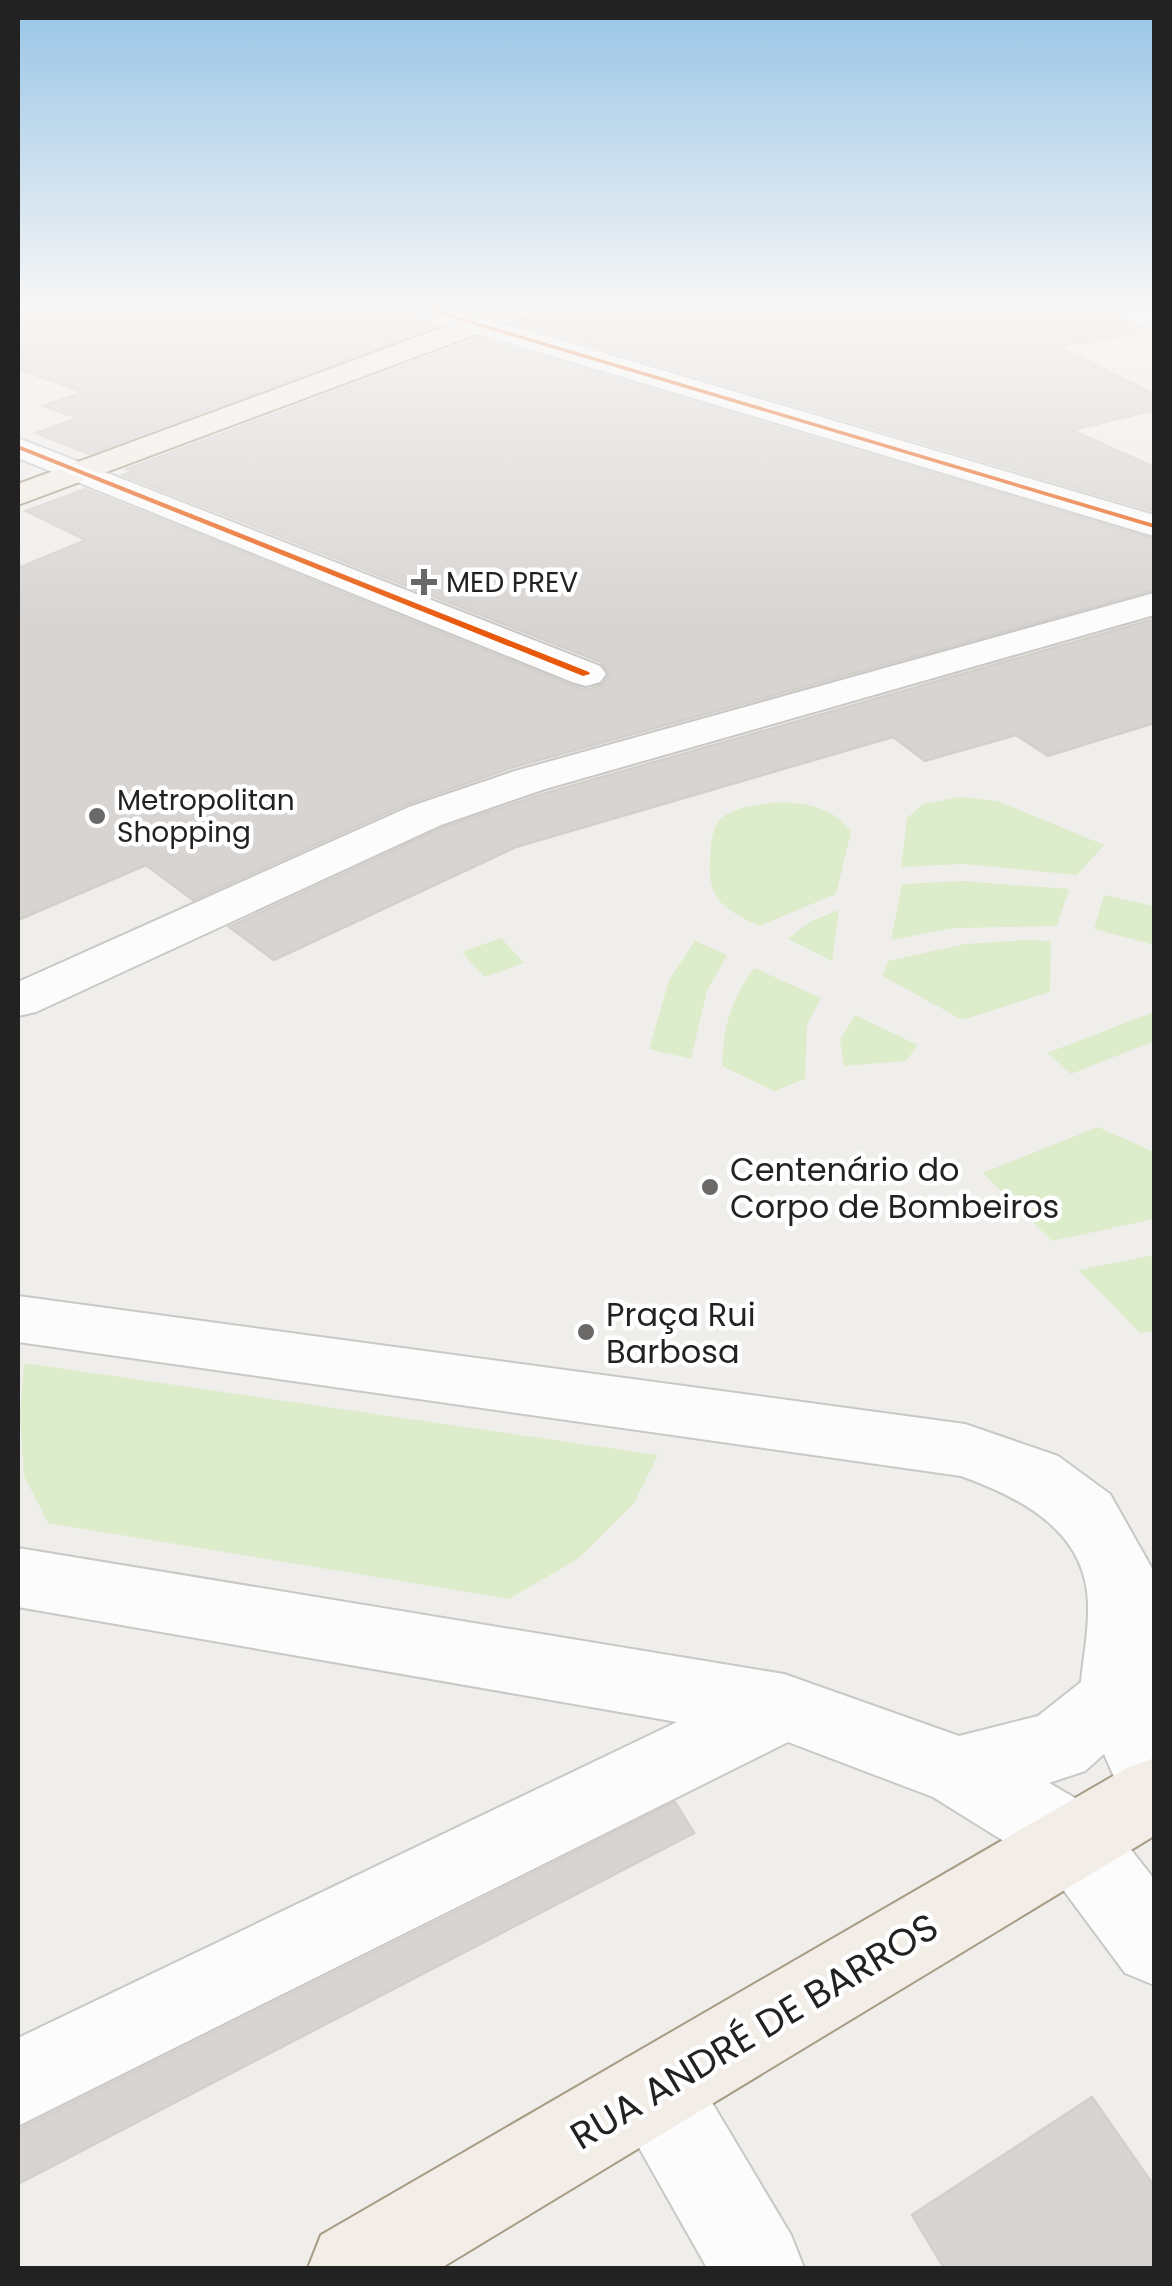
<svg xmlns="http://www.w3.org/2000/svg" width="1172" height="2286" font-family="Poppins,sans-serif">
	<style>
		.grass { fill: #ddeccb }
		.building { fill: #d7d4d2; stroke: #d3d0cc; stroke-width: 2.5 }
		.lines { fill: none; stroke-linecap: round; stroke-linejoin: round }
		.minor-casing { stroke: #c9c8c7; stroke-width: 4 }
		.major-casing { stroke: #a79c86; stroke-width: 4 }
		.minor { fill: #fdfcfc; fill-rule: evenodd }
		.major { fill: #f3ede7; fill-rule: evenodd }
		.cycleway-casing { stroke: #fff; stroke-width: 7 }
		.cycleway { fill: #e8590c; fill-rule: evenodd }
		.poi-dot { fill: #6a6968; stroke: #fff; stroke-width: 4 }
		.labels { text-anchor: middle; dominant-baseline: central; stroke-width: 9; stroke-linejoin: round; paint-order: stroke }
		.far-poi-label { font-size: 28px; fill: #222; stroke: #fff; text-anchor: start }
		.poi-label { font-size: 32px; fill: #222; stroke: #fff; text-anchor: start }
		.near-street-label { font-size: 38px; fill: #222; stroke: #fff }
	</style>
	<rect width="100%" height="100%" fill="#f0eeeb"/>
	<path class="grass" d="M960,797l38,4 106,44 -27,30 -114,-11 -62,3 6,-49 16,-14z
		M785,802c28,3 49,6 66,30l-15,62 -77,32c-44,-21 -53,-30 -48,-80 1,-10 3,-22 12,-29 16,-13 43,-13 62,-15z
		M963,881l106,8 -12,37 -102,2 -64,12 11,-56z
		M1104,895l50,11v39l-60,-16z
		M839,910l-7,51 -44,-22 23,-18z
		M501,938l23,25 -40,14 -22,-25z
		M1024,940l27,1 -1,51 -88,28 -79,-44 5,-15 77,-17z
		M695,941l32,14 -20,36 -16,68 -42,-10 20,-69z
		M754,968l67,30 -14,27 -2,54 -31,12 -52,-25c1,-40 9,-66 32,-98z
		M1154,1012v29l-83,33 -24,-21z
		M855,1015l63,30 -12,16 -62,5 -4,-26z
		M1098,1127l56,25v67l-102,22 -69,-68z
		M1154,1255v76l-14,2 -62,-63z
		M24,1363l634,92 -24,48 -55,55 -70,41 -461,-76 -24,-47 -4,-61z"/>
	<path class="building" d="M18,306h379l7,10 33,10 -348,128 -53,-21 42,-15 -35,-12 40,-14 -65,-23z
		M544,306h557l7,9 28,12v6l-76,14 94,47v16l-82,20 82,37v44l-638,-188 21,-7z
		M478,338l676,201v51l-640,177 -107,37 -214,96 -47,-35 -128,55v-352l68,-28 -60,-29 59,-22 486,196 16,5 16,-6 7,-10 -9,-12 -478,-187 10,-4 -6,-2z
		M1154,619v104l-106,33 -32,-21 -91,26 -32,-24 -377,110 -242,113 -45,-33 213,-99 104,-35z
		M675,1802l19,31 -676,351v-54z
		M1092,2097l62,89v82h-210l-32,-53z"/>
	<g class="lines">
		<g class="minor-casing">
			<path id="minor" d="M401,306h43l710,209v21l-749,-224z
				M1105,306h36l13,6v18l-45,-18z
				M18,438l582,228 6,8 -6,8 -14,4 -14,-4 -554,-224z
				M1154,593v22l-609,174 -104,36 -405,187 -18,4v-34l391,-175 106,-36z
				M18,1296l947,128 93,32 52,38 44,78v246l-27,-11 -23,-53 -19,17 -36,12 54,31 51,65v106l-29,-12 -78,-105 -114,-71 -145,-55 -770,384v-88l659,-316 -659,-115v-59l766,126 175,62 79,-20 43,-34c2,-23 7,-47 7,-70 3,-78 -63,-113 -127,-136l-943,-134z
				M655,2046l31,13 105,176 13,33h-97l-83,-147 -13,-31 13,-31z"/>
		</g>
		<g class="major-casing">
			<path id="major" d="M501,306h39l-4,6 -518,193v-21z
				M1154,1758v78l-713,432h-133l13,-33 806,-467z"/>
		</g>
		<use href="#minor" class="minor"/>
		<use href="#major" class="major"/>
		<g class="cycleway-casing">
			<path id="cycleway" d="M411,306h11l732,218v4z
				M18,445l571,227 1,2 -7,2 -565,-227z"/>
		</g>
		<use href="#cycleway" class="cycleway"/>
	</g>
	<linearGradient id="sky" x2="0" y2="1"><stop stop-color="#97c4e6"/><stop offset="0.49" stop-color="#f8f7f6"/><stop offset="1" stop-color="#f8f7f6" stop-opacity="0"/></linearGradient>
	<rect width="1172" height="626" fill="url(#sky)"/>
	<g class="poi-dot">
		<path d="M419 567h10v10h10v10h-10v10h-10v-10h-10v-10h10z"/>
		<circle cx="97" cy="816" r="10"/>
		<circle cx="710" cy="1187" r="10"/>
		<circle cx="586" cy="1332" r="10"/>
	</g>
	<g class="labels">
		<g class="far-poi-label">
			<text x="446" y="582">MED PREV</text>
			<text x="117" y="800">Metropolitan<tspan x="117" dy="32">Shopping</tspan></text>
		</g>
		<g class="poi-label">
			<text x="730" y="1169">Centenário do<tspan x="730" dy="37">Corpo de Bombeiros</tspan></text>
			<text x="606" y="1314">Praça Rui<tspan x="606" dy="37">Barbosa</tspan></text>
		</g>
		<g class="near-street-label">
			<text transform="translate(754 2031) rotate(-31)">RUA ANDRÉ DE BARROS</text>
		</g>
	</g>
	<rect width="1172" height="2286" fill="none" stroke="#222222" stroke-width="40"/>
</svg>
